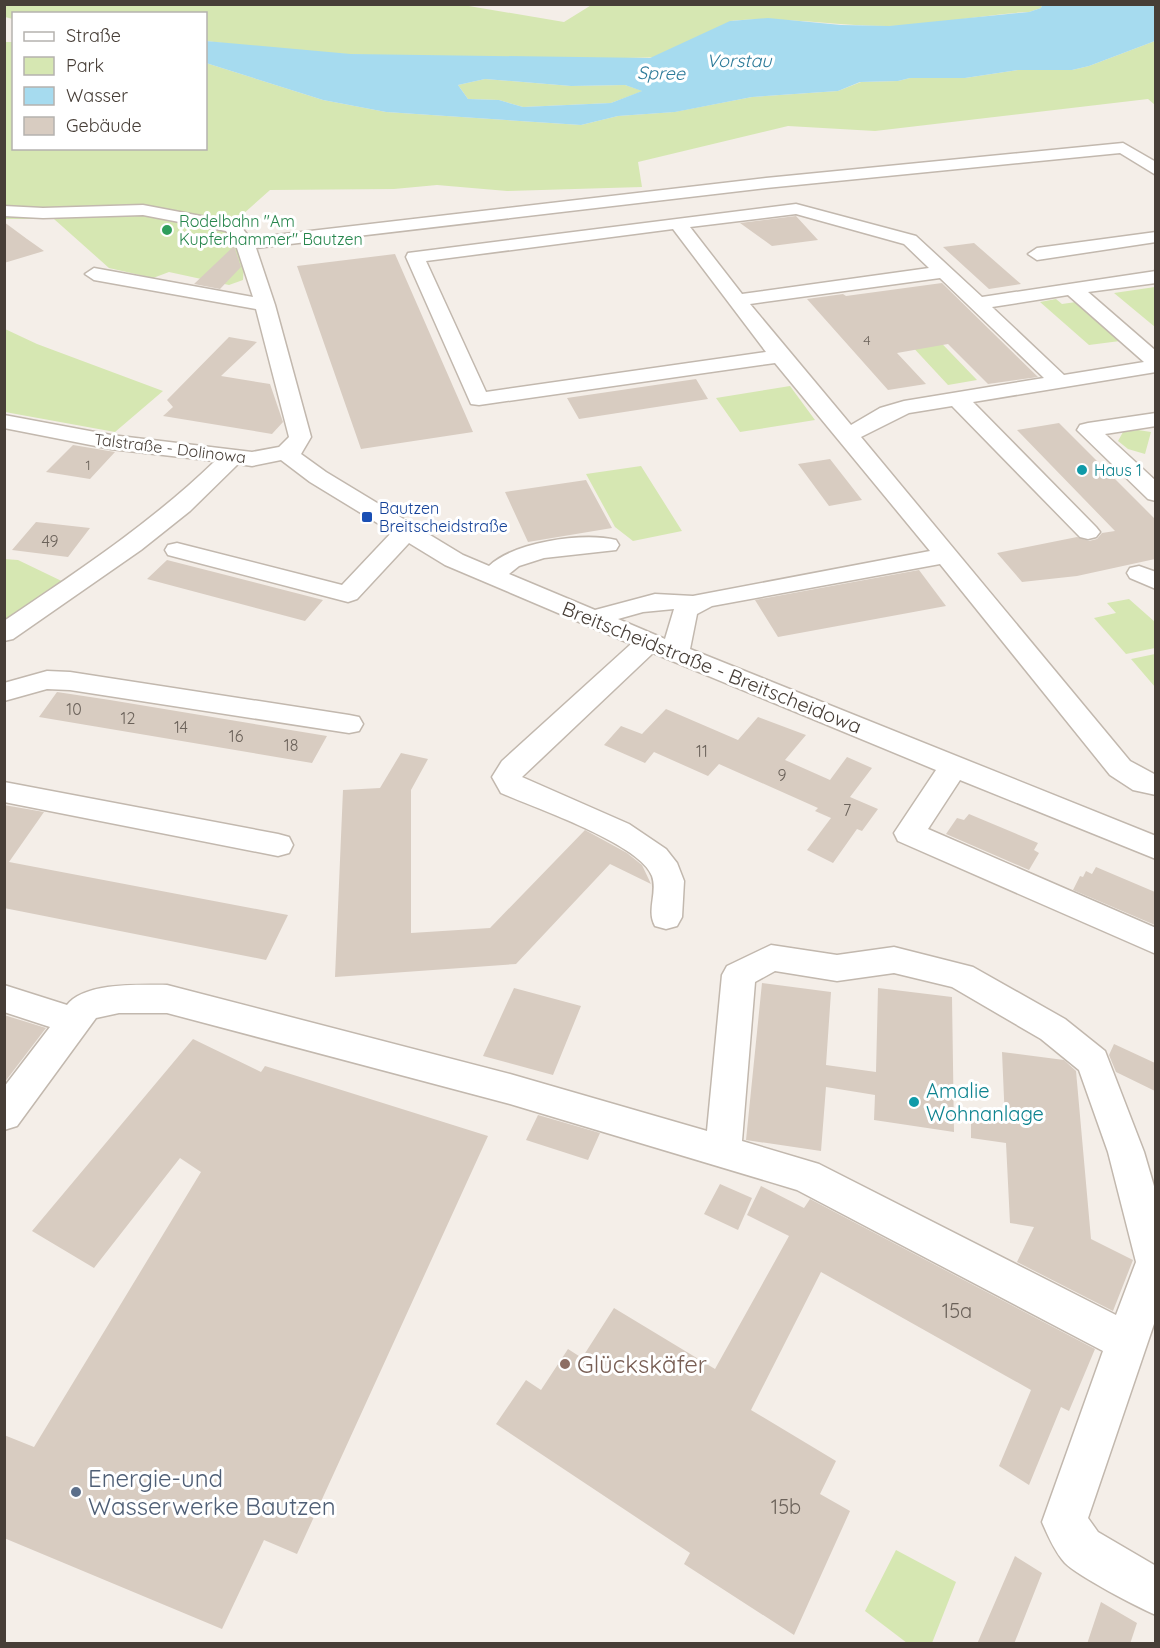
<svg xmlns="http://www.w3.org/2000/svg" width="1160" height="1648" font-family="Quicksand,sans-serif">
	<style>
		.green { fill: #d6e7b2 }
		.water { fill: #a6dbef; fill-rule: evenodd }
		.building { fill: #d8ccc1 }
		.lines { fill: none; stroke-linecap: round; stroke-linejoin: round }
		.minor-casing { stroke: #c2b8ae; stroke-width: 3 }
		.minor { fill: #fff; fill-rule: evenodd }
		.leisure-dot { fill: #2e9e5b; stroke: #fff; stroke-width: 2 }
		.culture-dot { fill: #0f9aa8; stroke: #fff; stroke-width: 2 }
		.transit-dot { fill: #1a4fb4; stroke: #fff; stroke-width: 2 }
		.education-dot { fill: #8d6e63; stroke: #fff; stroke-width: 2 }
		.service-dot { fill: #5c6f8a; stroke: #fff; stroke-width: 2 }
		.labels { text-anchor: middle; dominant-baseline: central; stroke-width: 6; stroke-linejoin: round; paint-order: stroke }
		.far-number-label { font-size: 14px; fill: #6b625a }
		.far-leisure-label { font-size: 16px; fill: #27864d; stroke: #fff; text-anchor: start }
		.far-street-label { font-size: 16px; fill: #473e37; stroke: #fff }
		.far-culture-label { font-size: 16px; fill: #0d838f; stroke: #fff; text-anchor: start }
		.far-transit-label { font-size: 16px; fill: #164399; stroke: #fff; text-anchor: start }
		.number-label { font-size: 16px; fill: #6b625a }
		.far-water-label { font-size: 18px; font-style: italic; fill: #2c7a99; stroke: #fff }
		.street-label { font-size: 20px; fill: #473e37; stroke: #fff }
		.culture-label { font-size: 20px; fill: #0d838f; stroke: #fff; text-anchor: start }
		.near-number-label { font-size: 20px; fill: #6b625a }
		.near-education-label { font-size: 24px; fill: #785e54; stroke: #fff; text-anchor: start }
		.near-service-label { font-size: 24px; fill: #4e5e75; stroke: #fff; text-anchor: start }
	</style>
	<rect width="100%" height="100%" fill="#f4eee8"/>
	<path class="green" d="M5,4h452l107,18 29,-18 449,1 -1,3 -12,4c-47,2 -95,14 -142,14 -53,0 -104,-10 -157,-5l72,32c-198,7 -399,13 -596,-12v-27h-192l-1,5 -8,-2z
		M1155,41v64l-7,-6 -273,32 -87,-5 -150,36 4,25 -135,4 -70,-6 -43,4 -124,1 -38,34 -87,-17 -100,3 -40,-2 -1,-166h9l1,106h192v-85l117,37 63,12 195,13 37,-9 56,-4 78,-15 86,-6 23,-9 37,-1 12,-3h55l53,-8h54l17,-4z
		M485,79l86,7 54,-1 18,6 -32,12 -88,4 -24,-7 -31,-1 -10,-14z
		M135,213c24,4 84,7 100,23 11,11 9,30 8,44l-14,5 -60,-13 -16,6 -44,-10 -55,-49h-49v-5z
		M1155,287v40l-41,-34z
		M1056,299l6,5 14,-2 44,39 -31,4 -49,-43z
		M924,325l53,55 -29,5 -52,-56z
		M5,329l32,15 126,47 -48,41 -110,-20z
		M790,386l25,34 -75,12 -24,-34z
		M1138,430l13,2 -6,22 -17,-5 -10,-8 5,-9z
		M641,466l41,65 -49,10 -18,-14 -29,-53z
		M4,559l14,1 54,26 -68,46z
		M1129,599l26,23v26l-29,6 -32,-36 22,-5 -9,-10z
		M1155,654h1l-1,33 -24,-28z
		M896,1550l60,32 -24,61h-25l-42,-32z"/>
	<path class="water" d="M1042,5h113v36l-66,25 -17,4h-54l-53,8h-55l-12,3 -38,1 -22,9 -86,6 -77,15 -57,4 -37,9 -195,-13 -63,-12 -117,-37v-22l145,13 299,4 80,-37 38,-3 73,7 48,1 140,-14 12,-4zM485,79l86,7 54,-1 17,6 -31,12 -88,4 -24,-7 -31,-1 -10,-14z"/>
	<path class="building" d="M796,216l22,24 -46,6 -32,-23z
		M4,222l23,17 17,12 -40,12z
		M974,243l47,41 -32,5 -46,-42z
		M234,246l7,21 -21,22 -26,-5z
		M395,254l78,178 -112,17 -64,-183z
		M942,283l96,94 -50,7 -40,-40 -51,9 29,31 -38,6 -81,-91 36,-5 3,2z
		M229,337l28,5 -36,34 49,8 13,38 -11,12 -109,-18 10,-9 -6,-7z
		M696,379l12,20 -129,20 -12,-21z
		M1059,423l96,96v40l-78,17 -55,6 -25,-29 80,-16 12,4 8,-2 5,-6 13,-2 -98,-101z
		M73,445l42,7 -25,27 -44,-7z
		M830,459l32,41 -33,6 -31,-42z
		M586,480l26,48 -84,14 -23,-50z
		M36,522l54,6 -22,29 -56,-7z
		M167,560l51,13 105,27 -18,21 -158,-42z
		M919,570l27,36 -168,31 -23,-37z
		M57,692l53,8 217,36 -15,27 -273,-46z
		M666,709l72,31 20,-23 48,18 -21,25 45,20 17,-23 25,11 -22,29 28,12 -16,22 -5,-2 -24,34 -26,-13 24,-32 -16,-7 3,-3 -99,-44 -11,12 -54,-24 -9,11 -41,-18 17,-19 21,8z
		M401,753l27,6 -17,31v143l79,-5 95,-98 42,23 15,12 9,19 -41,-20 -94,100 -181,13 8,-187 37,-2z
		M4,805l40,7 -35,50 279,53 -22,45 -262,-52z
		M969,814l69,29 -4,7 5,3 -10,17 -83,-36 11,-16 7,2z
		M1096,867l59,25v33l-82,-35 7,-14 3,1 3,-6 6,3z
		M762,983l69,9 -5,73 50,7 2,-84 74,9 2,135 -80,-12 1,-25 -49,-8 -5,64 -75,-11z
		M514,988l67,18 -28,69 -70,-19z
		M4,1015l42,13 -42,55z
		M193,1039l68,33 4,-6 223,70 -191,418 -33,-14 -42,89 -218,-91v-103l30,12 167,-275 -21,-14 -86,110 -62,-37z
		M1114,1044l41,19v28l-39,-19 -7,-17z
		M1002,1052l62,8 12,11 15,168 42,21 -20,51 -96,-49 17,-35 -24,-4 -4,-80 -35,-5v-22l34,5z
		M538,1115l62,18 -12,27 -62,-20z
		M720,1184l32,14 -14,32 -34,-16z
		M761,1186l43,22 6,-9 285,150 -26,62 -8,-4 -32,78 -30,-19 32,-76 -210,-118 -70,138 85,51 -16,33 30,17 -56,124 -110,-71 6,-11 -194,-129 30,-44 15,10 27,-41 14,9 32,-50 101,61 74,-133 -42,-21z
		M1015,1556l27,17 -28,71h-37z
		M1101,1602l36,21 -7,21h-43z"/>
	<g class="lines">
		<g class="minor-casing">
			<path id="minor" d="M1123,143l33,19v13l-36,-22 -354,35 -510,60 19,57 36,132 -10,17 25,18 137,83 26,11c25,-24 94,-34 127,-26l3,5 -3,5 -72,8 -25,8 -10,8 86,36 60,-16 38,2 237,-45 -155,-188 -296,42 -8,-1 -65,-147 2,-4 388,-49 120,32 66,61 174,-26v12l-68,9 68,59v21l-183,30 123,125 4,5 -4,5 -8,2 -8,-2 -128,-131 -43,7 -48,24 269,324 26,14v20l-23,-5 -23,-15 -170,-211 -228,42 -15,8 -7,35 466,187v23l-196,-79 -32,49 228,99v26l-258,-113 -4,-8 42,-63 -283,-117 -131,124 107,47 37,25 11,14 7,18 -2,36 -5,9 -11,3 -11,-3c-9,-16 3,-33 -3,-50 -11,-32 -119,-69 -151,-83l-9,-16 10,-16 129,-117 -186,-79 -36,-22 -52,56 -9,3 -180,-47 -3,-5 3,-5 9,-2 165,42 50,-53 -82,-50 -29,-22 -29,6 -14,-2 -48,47 -49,39 -128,89 -9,2v-20c74,-50 147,-98 211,-160l-104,-12 -107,-21v-13l107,20 141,17 27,-5 10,-10 -33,-128 -162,-29 -9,-6 9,-6 159,29 -17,-52 -10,-14 -83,-16 -100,3 -39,-2v-10l39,2 100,-3 95,18 12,15 516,-60zM796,214l108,30 25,24 -187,26 -52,-67zM673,229l93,123 -280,40 -60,-131zM940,278l104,100 -140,23 -24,7 -29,17 -101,-121zM1068,295l76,67 -80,13 -72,-68zM674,609l-9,30 -47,-20 25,-7z
				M1156,232v10l-119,18 -9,-6 9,-6z
				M1156,413v13l-51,8 51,47v20l-8,-2 -71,-69 3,-5 8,-2z
				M1139,566l17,6v17l-26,-11 -3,-5 3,-5z
				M47,671l23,1 279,43 10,2 4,7 -4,7 -10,2 -279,-43 -23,-1 -43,12v-18z
				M4,782l274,52 11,3 4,8 -4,8 -11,3 -274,-54z
				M771,945l66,10 57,-8 79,20 92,52 40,32 39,101 12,41v125l-68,200 10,14 58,34v49c-19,-8 -78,-39 -91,-52 -10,-11 -17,-27 -23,-41l61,-171 -306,-161 -287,-86 -343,-91h-48l-23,5 -79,108 -13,4v-43l46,-60 -46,-15v-27l63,20c18,-23 73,-20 100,-20l343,89 197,57 15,-156 5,-9zM775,971l62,10 57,-8 58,14 89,52 38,31 29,82 28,110 -20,53 -297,-151 -77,-23 13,-159z"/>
		</g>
		<use href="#minor" class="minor"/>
	</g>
	<circle class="leisure-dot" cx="167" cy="230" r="6"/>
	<g class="culture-dot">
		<circle cx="1082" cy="470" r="6"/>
		<circle cx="914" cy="1102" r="6"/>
	</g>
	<rect class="transit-dot" x="361" y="511" width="12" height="12" rx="3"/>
	<circle class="education-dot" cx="565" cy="1364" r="6"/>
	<circle class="service-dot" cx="76" cy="1492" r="6"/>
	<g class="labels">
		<g class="far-number-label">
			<text x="867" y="340">4</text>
			<text x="88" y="465">1</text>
		</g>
		<g class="far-leisure-label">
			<text x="179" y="221">Rodelbahn "Am<tspan x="179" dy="18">Kupferhammer" Bautzen</tspan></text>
		</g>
		<g class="far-street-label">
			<text transform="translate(170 448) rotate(7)">Talstraße - Dolinowa</text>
		</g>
		<g class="far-culture-label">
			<text x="1094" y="470">Haus 1</text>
		</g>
		<g class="far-transit-label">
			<text x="379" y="508">Bautzen<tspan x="379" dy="18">Breitscheidstraße</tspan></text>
		</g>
		<g class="number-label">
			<text x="50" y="541">49</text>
			<text x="74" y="709">10</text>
			<text x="128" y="718">12</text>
			<text x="181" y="727">14</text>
			<text x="236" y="736">16</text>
			<text x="291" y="745">18</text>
			<text x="702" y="751">11</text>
			<text x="782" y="775">9</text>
			<text x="847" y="810">7</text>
		</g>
		<g class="far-water-label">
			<text x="739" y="60">Vorstau</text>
			<text transform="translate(661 73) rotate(1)">Spree</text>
		</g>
		<g class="street-label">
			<text transform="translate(712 667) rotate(22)">Breitscheidstraße - Breitscheidowa</text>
		</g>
		<g class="culture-label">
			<text x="926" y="1090">Amalie<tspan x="926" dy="23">Wohnanlage</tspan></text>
		</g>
		<g class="near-number-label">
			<text x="957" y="1310">15a</text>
			<text x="786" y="1506">15b</text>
		</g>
		<g class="near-education-label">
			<text x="577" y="1364">Glückskäfer</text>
		</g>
		<g class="near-service-label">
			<text x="88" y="1478">Energie-und<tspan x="88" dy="28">Wasserwerke Bautzen</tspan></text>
		</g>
	</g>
	<rect width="1160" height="1648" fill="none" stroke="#473e37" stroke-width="12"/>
	<rect x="12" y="12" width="195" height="138" fill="#ffffff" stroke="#b5b2af" stroke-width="1.5"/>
	<rect x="24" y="32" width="30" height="9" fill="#ffffff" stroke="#b5b2af" stroke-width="1.5"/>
	<text x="66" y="42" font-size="18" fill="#473e37">Straße</text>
	<rect x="24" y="57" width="30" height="18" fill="#d6e7b2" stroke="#b5b2af" stroke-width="1.5"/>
	<text x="66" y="72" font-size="18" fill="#473e37">Park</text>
	<rect x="24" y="87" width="30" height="18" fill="#a6dbef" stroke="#b5b2af" stroke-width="1.5"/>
	<text x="66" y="102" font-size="18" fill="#473e37">Wasser</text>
	<rect x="24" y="117" width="30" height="18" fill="#d8ccc1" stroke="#b5b2af" stroke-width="1.5"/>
	<text x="66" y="132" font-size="18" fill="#473e37">Gebäude</text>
</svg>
